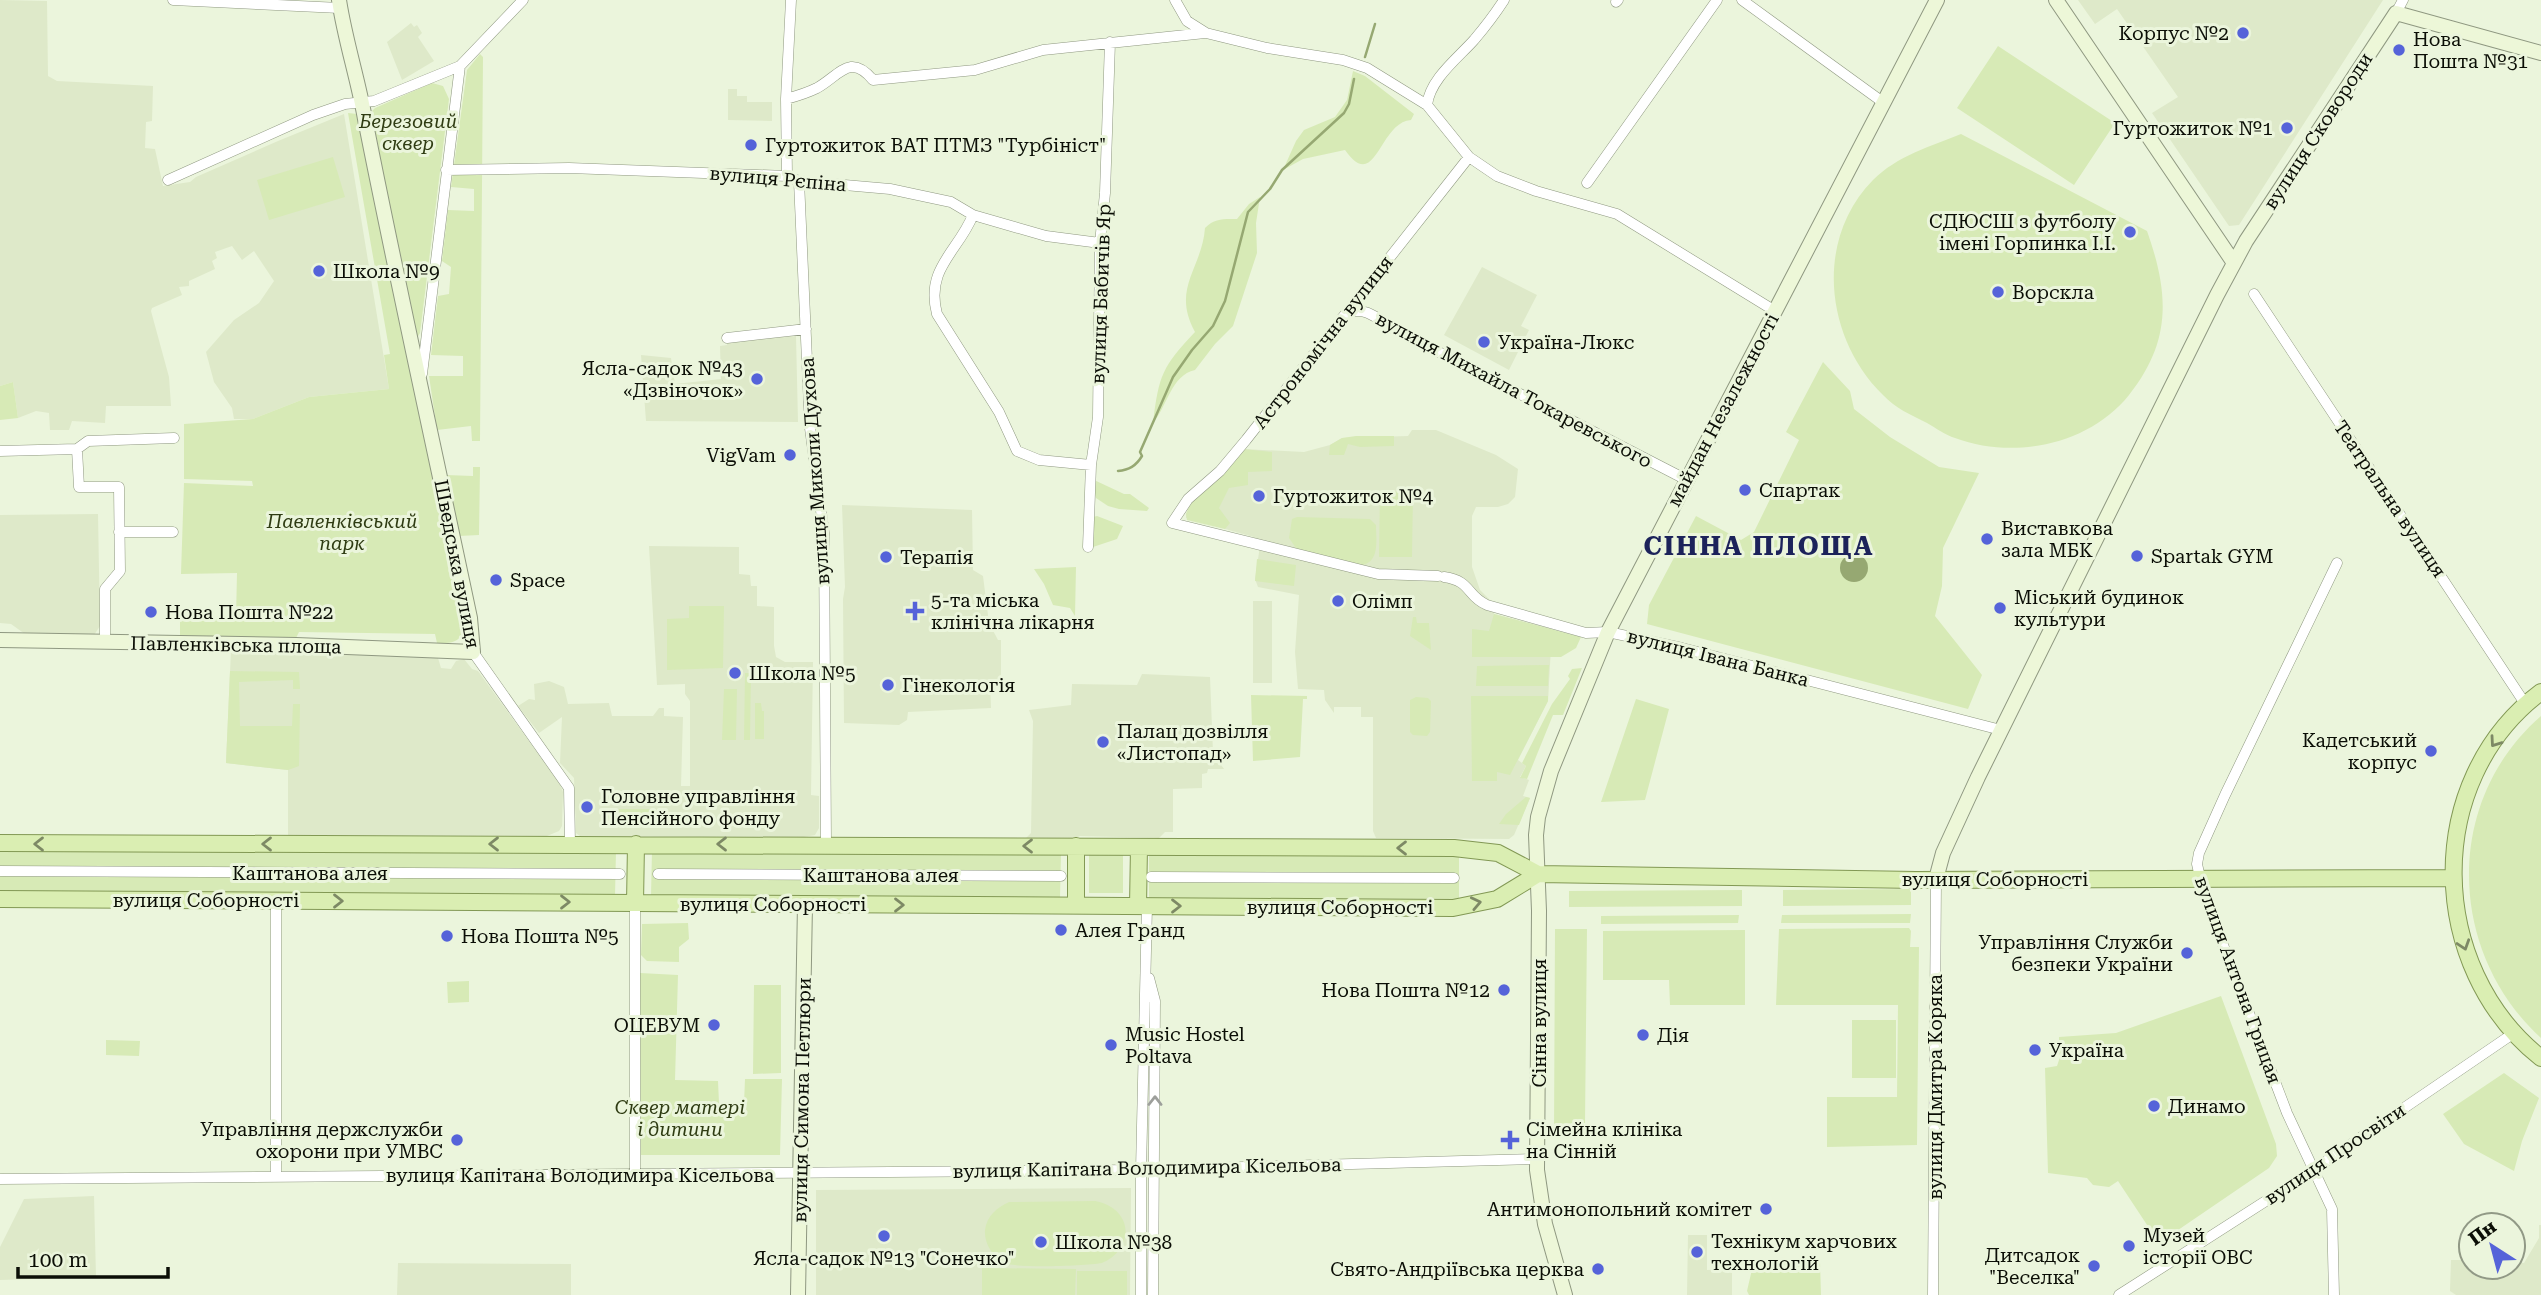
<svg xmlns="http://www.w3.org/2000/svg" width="2541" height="1295" font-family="'Roboto Serif',serif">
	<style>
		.built { fill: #dee9c9 }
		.green { fill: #d7eab6 }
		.water { fill: #96a872 }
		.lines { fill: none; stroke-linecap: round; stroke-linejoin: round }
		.stream { stroke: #96a872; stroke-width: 2.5 }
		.street-casing { stroke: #8f9881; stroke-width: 11 }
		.secondary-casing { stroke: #8f9881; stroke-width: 16 }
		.primary-casing { stroke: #829854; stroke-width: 18 }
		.street { stroke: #fff; stroke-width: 10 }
		.secondary { stroke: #edf7d8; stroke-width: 14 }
		.primary { stroke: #daeeb2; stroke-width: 16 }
		.oneway { stroke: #7d8965 }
		.oneway2 { stroke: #9d9f9b }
		.poi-dot { fill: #5563d9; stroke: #ebf5dc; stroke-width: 2.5 }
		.labels { text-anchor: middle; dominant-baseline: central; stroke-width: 6; stroke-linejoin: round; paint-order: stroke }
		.poi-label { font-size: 19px; fill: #0b0e06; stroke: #ebf5dc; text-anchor: start }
		.park-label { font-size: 19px; font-style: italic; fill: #2f3c13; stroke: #ebf5dc }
		.street-label { font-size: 19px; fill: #0b0e06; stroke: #ebf5dc }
		.district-label { font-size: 26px; font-weight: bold; letter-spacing: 2px; fill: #1c225a; stroke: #ebf5dc }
	</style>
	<rect width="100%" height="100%" fill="#ebf5dc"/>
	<path class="built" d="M0,0l47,1 1,75 9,5 96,5 -1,35 -6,1 -1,26 10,1 8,37 27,-4 6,-5 82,-36 66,-27 45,275 -80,8 -56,22h-19l-2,-11 -18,-26 -8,-30 28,-32 25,-17 15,-22 -20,-30 -12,9 -10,-14 -17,6 2,6 -5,3 3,8 -26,12v5l-10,1 3,8 -30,13 -1,3 18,66 2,29h-65l-1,17 -33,-2 -3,9h-19l-1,-17 -13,-2 -18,7 -5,-36 -13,4z
		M2078,0h305l-144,225 -10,1 -77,-113 26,-16 -61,-88 -22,15z
		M411,23l3,4 3,-2 5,8 -4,4 16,24 -32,19 -15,-38z
		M728,89h9v7h10v6h25v19l-44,-1z
		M1482,267l55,28 -16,31 8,4 -20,40 -65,-35z
		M796,336l2,86 -152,-1 -5,-66 30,3 4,26 46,-5 -1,-33 7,-1v-4z
		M1412,430h24l60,25 22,14 -3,28 -7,7 -10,3h-22l-4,9v51l8,23 11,11 3,13 58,15 -4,72 -30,59 8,6 -6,11 9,3 -6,16 7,2 -16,37 -5,4 -133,-1 -3,-7v-114h-12v-10h-27v6l-9,-13 -1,-10 -26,-1 -3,-37 4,-57 -41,-8 -3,-8 5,-33 -6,-9 -68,-19v-4l57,-65 61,3 26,-7 12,-7 66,-2z
		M842,505l130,5 1,60 10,6 6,47 9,17h3v41l-11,1 1,26 -83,4 -1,8 -8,5 -55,-2 -1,-124 2,-12z
		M98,514l2,112 -6,9 -69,-1 -14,-10 -11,-1v-108z
		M649,546l90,1v27l11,1 1,11h6v20l17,1v39l2,11 9,5h28l-2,133 8,1v32l-4,7 -11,2 -224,-1 -4,-3 -2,-55 -14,-15 2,-46 -23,16 -21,-27 11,-7 6,1 -1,-16 15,-3 15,6 4,17 41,-1 3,13h41l6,-8h5v8l19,1 -2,69h9v-85l-5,-7v-10l-28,1z
		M1253,601h19v82h-19z
		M231,650l203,5 4,3 3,10 10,1 5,-8 8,-2 8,10 6,2 82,113 3,8 -1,34 -3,5 -12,5 -259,-1v-65l-62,-7z
		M1142,674l68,3 3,76 11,16h-16l-1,4 -5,1v14l-29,1v43h-8l-6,6 -79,-2 -4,2h-50l5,-5 2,-112 -4,-11 42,-5 1,-21 65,1z
		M1131,1188l-1,107h-314v-105z
		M94,1196l2,81 -96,3v-33l24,-48z
		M2539,1225h2v70h-85l-6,-4 1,-31h20v7h42v-5l11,1 15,-25z
		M1688,1235h19v35l25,-1v26h-45z
		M398,1263l173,1v31h-174z"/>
	<path class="green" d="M1998,46l117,77 -41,62 -117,-77z
		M480,54l3,3 -3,384h-8l-1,-15 -34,4 -8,-54h34v-20l-32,-1 7,-59 11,-2 2,-27 -9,-6 6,-51 26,1v-22l-23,-2 16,-117z
		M1353,71l12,5 49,38 -3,6c-32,2 -35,74 -66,30l-42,9 -20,11 13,-29 8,-11 31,-13 12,-17z
		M432,83l11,3 6,13 -29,234 -3,5 -48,-224 6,-6z
		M348,113l9,1 76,361 30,157c-5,12 -14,11 -26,11l-2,-9 -136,-2 -4,8 -115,-4v-18h56l1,-45 -56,1 3,-91 69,3 -1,-5 -68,-2v-55l69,-5 56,-22 80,-8 -5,-34 6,-1z
		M1961,134l186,97c22,62 25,110 -18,164 -40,50 -115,65 -174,43 -10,-3 -19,-10 -28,-15 -16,-8 -32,-15 -44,-28 -58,-57 -69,-155 -10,-215 24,-24 58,-34 88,-46z
		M333,157l12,40 -76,23 -12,-40z
		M1260,197l-4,26 1,30 -24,73 -18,18 -20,26c-24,5 -28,37 -42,53 6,-48 9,-56 42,-91 -24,-44 7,-63 10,-104 10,-10 18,-9 32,-9l12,-15z
		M1823,362l27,29 4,18 36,28 49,30 40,6 -36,75 -1,38 -7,30 47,59 -14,34 -321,-85 2,-19 47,-89 45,24 13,-8 45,-92 -13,-8z
		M13,382l5,36 -18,2v-34z
		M1356,436h38v10l-34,1 -12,-3 -4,11h-15l1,-10 12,-7z
		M1243,449l29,3v19l-24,1v13l-19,3 -10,20 11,15 -5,6 -38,-9 -1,-6 4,-10z
		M473,467h7l-1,68 -20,1 -13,-61 27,1z
		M1092,479l32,15h6l19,14 -2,3 -28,-2 -11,-3 -12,-8z
		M1380,491h33l-1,66h-33z
		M1097,516l26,10 -6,13 -27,9 3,-31z
		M1297,517l73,2 6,6c0,14 4,36 -13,40l-65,-14 -9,-13 3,-19z
		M1257,559l39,6 -2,21 -39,-5z
		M1076,567l-1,49 -5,-8 -17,-3 -9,-21 -10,-15z
		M689,606h35l-1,62 -56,2v-51l22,-1z
		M1494,614l87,23 -5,11 -15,9h-89v-28l17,2z
		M1413,617h3l1,6h12l2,27 -21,-14z
		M1549,665l-1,21h-72l1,-20z
		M1582,668l-19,47h-10l-26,64 -7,-1 6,-12 -4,-3 30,-59 18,-25 -2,-3 4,-7z
		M230,671l69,1 1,17h-7v-9l-54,2 1,44h52l1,-22h7l-1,62 -11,4 -62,-7z
		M745,673h6l-1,67h-6z
		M724,689h13l-1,51h-14z
		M1251,695l56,1v3h-4l-3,58 -47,4z
		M1471,696h77v5l-38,74 -13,-3v9h-25z
		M1416,697l12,1 3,3 -1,31 -3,4 -14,-1 -3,-3v-32z
		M1636,699l33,10 -24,91 -44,2z
		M755,703h6l1,8h2v28h-9z
		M2541,716v322c-94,-86 -98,-237 0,-322z
		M1526,797l4,1 -11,27 -20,-1 7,-10z
		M609,809h59v9l-8,1v7h-41l-11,-8z
		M0,851h616l-1,45 -615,-1z
		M652,851l409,2 -1,45 -409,-2z
		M1149,854h310v45l-310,-1z
		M1089,855h34v38h-34z
		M1911,889v16l-128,1v-16z
		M1742,890v16l-173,1v-16z
		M1911,914l-1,9h-129l1,-8z
		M1739,915l-1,8 -137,1v-8z
		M688,923l1,16 -10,8v15l-32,-1 -6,-6 1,-31z
		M1909,928l2,3 -1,16h9l-2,198 -90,2v-50h70l1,-92h-122l3,-76z
		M1555,929h32l-2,194 -13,11 -18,1z
		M1745,930v75h-75l-1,-25h-66v-49z
		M640,973l38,2 -3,105 43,1 1,22 25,1 1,-25h37l-2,76h-139z
		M469,981v21l-21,1 -1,-21z
		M754,985h27v88l-28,1z
		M2221,996l55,148 1,12 -8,12 -110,75 -41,-62 -9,6 -16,-2 -6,-7 -39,-5 -3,-105 12,-2 2,-6v-23l57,-4z
		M1852,1020h44v58h-44z
		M106,1040l34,1 -1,15 -33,-1z
		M2504,1073l35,25 -17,43 -8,30 -50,-27 -21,-30z
		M1095,1201c38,7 41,47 7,62 -18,3 -77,5 -94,1 -14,-5 -24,-19 -23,-34 2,-15 12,-22 24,-28z
		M1820,1262l1,33h-72l-2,-4 6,-26z
		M982,1268l94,1 -1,26h-93z
		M1077,1271h50v24h-50z"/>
	<path class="water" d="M1840 568a14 14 0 1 1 28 0a14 14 0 1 1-28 0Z"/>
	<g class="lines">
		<path class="stream" d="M1365,57l10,-33
			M1118,471c11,-1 18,-5 24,-15l-2,-4 33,-75 19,-27 21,-24 12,-25 23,-89 22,-23 12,-19 62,-57 5,-9 5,-25"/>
		<g class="street-casing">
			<path id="street" d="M173,0l167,8
				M791,0l-5,99c11,-3 21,-6 31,-11 22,-12 33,-36 56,-8l102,-10 68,-20 162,-17
				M1175,0l12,21 19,12 61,15 76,12 24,8 60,37 42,52 28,19 39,15 81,23 158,97
				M1742,0l142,103
				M1616,2l2,-2
				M2396,13l7,-13
				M786,99l1,77
				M1427,105c3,-26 31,-47 47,-65 11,-13 21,-26 30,-40
				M446,170l123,-2 218,8 12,5 91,8 28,6 33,7 22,13 73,21 54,7
				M168,180l145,-65 32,-11 29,-3 86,-35 63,-66
				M799,181l11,247 14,105 2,312
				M1587,183l130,-183
				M973,215c-15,37 -48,53 -36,99l62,98 18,39 22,9 52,5
				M2254,294l272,411
				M1347,313c18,-7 30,5 45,15l293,151
				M727,338l79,-9
				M422,374l38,-308
				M77,449l2,38h40l1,84 -15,18v53
				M0,451l77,-2 11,-8 86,-3
				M119,532h54
				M1088,547l3,-82 7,-48 2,-174 5,-50 5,-151
				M1438,576l-60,-2 -206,-51 16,-24 32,-28 26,-31 223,-283
				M1444,577c28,4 22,19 43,28l99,28 22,-1 74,16 319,82
				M473,652l96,136 1,56
				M0,871l620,3
				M658,874l403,2
				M1151,877l303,1
				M635,903v271
				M1149,978l6,23 -2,294
				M276,1177v-276
				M0,1179l1135,-9 402,-11
				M1141,1295v-125l6,-264
				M1933,1295l3,-416
				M2119,1295l178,-114 217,-148
				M2334,1295l-2,-86 -45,-96 -83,-218 -7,-31 2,-11 26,-58 112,-232"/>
		</g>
		<g class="secondary-casing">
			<path id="secondary" d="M2056,0l178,263
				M0,640l296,5 177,7 -3,-34c-35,-166 -72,-332 -105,-499 -7,-40 -20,-79 -26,-119
				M1936,879l7,-26 35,-76 239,-482 29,-54 150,-228 145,40
				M798,1295l7,-391
				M1565,1295l-20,-71 -8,-54 2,-259 -3,-76 2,-18 13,-46 57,-139 329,-632"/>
		</g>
		<g class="primary-casing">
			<path id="primary" d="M2541,692c-119,89 -114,276 0,366
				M0,843l1454,5 44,5 40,21 378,6 537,-2
				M0,899l1453,9 44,-9 41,-25
				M635,903l1,-59
				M1076,905v-59
				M1138,906l1,-59"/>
		</g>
		<use href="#street" class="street"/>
		<use href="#secondary" class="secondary"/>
		<use href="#primary" class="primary"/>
	</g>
	<defs><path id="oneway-chevron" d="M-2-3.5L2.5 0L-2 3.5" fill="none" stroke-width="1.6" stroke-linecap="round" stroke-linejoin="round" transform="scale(1.75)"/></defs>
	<g class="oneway">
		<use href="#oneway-chevron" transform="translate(2495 742) rotate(125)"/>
		<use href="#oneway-chevron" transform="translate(39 844) rotate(-180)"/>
		<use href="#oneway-chevron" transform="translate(267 844) rotate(-180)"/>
		<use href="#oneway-chevron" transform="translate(494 844) rotate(-180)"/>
		<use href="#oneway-chevron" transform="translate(722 844) rotate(-180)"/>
		<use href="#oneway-chevron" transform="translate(1028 846) rotate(-180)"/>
		<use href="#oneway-chevron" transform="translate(1402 848) rotate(-180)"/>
		<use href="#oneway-chevron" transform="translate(338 901)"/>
		<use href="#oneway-chevron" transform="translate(565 902)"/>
		<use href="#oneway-chevron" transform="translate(1476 903) rotate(-12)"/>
		<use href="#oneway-chevron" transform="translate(899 905)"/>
		<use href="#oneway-chevron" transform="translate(1176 906)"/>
		<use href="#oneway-chevron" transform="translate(2464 945) rotate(72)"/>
	</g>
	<use class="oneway2" href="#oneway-chevron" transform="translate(1155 1101) rotate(-90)"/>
	<g class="poi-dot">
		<circle cx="2243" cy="33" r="7"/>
		<circle cx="2399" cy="50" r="7"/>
		<circle cx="2287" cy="128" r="7"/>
		<circle cx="751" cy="145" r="7"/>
		<circle cx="2130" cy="232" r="7"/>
		<circle cx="319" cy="271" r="7"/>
		<circle cx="1998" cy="292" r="7"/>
		<circle cx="1484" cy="342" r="7"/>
		<circle cx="757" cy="379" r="7"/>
		<circle cx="790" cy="455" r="7"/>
		<circle cx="1745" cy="490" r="7"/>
		<circle cx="1259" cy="496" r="7"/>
		<circle cx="1987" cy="539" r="7"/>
		<circle cx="2137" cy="556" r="7"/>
		<circle cx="886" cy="557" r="7"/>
		<circle cx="496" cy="580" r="7"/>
		<circle cx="1338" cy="601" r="7"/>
		<circle cx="2000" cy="608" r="7"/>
		<path d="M911.5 600.5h7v7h7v7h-7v7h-7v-7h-7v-7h7z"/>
		<circle cx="151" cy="612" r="7"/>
		<circle cx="735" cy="673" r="7"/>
		<circle cx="888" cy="685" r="7"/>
		<circle cx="1103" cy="742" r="7"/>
		<circle cx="2431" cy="751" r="7"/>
		<circle cx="587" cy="807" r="7"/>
		<circle cx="1061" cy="930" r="7"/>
		<circle cx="447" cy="936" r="7"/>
		<circle cx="2187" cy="953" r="7"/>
		<circle cx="1504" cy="990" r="7"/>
		<circle cx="714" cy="1025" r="7"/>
		<circle cx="1643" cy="1035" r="7"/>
		<circle cx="1111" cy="1045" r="7"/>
		<circle cx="2035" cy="1050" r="7"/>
		<circle cx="2154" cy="1106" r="7"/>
		<circle cx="457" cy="1140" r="7"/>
		<path d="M1506.5 1129.5h7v7h7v7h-7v7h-7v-7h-7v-7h7z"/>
		<circle cx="1766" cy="1209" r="7"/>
		<circle cx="884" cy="1236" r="7"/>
		<circle cx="1041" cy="1242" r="7"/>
		<circle cx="2129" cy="1246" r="7"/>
		<circle cx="1697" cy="1252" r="7"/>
		<circle cx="2094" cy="1266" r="7"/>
		<circle cx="1598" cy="1269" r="7"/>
	</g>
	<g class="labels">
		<g class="poi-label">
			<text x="2229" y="33" text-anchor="end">Корпус №2</text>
			<text x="2413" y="39">Нова<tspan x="2413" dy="22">Пошта №31</tspan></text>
			<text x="2273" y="128" text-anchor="end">Гуртожиток №1</text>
			<text x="765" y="145">Гуртожиток ВАТ ПТМЗ "Турбініст"</text>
			<text x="2116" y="221" text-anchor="end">СДЮСШ з футболу<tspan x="2116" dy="22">імені Горпинка І.І.</tspan></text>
			<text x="333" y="271">Школа №9</text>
			<text x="2012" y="292">Ворскла</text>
			<text x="1498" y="342">Україна-Люкс</text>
			<text x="743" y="368" text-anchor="end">Ясла-садок №43<tspan x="743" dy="22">«Дзвіночок»</tspan></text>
			<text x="776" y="455" text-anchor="end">VigVam</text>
			<text x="1759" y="490">Спартак</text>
			<text x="1273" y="496">Гуртожиток №4</text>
			<text x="2001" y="528">Виставкова<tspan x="2001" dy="22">зала МБК</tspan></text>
			<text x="2151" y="556">Spartak GYM</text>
			<text x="900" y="557">Терапія</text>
			<text x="510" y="580">Space</text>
			<text x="2014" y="597">Міський будинок<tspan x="2014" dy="22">культури</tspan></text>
			<text x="931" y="600">5-та міська<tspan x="931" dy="22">клінічна лікарня</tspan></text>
			<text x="1352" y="601">Олімп</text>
			<text x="165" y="612">Нова Пошта №22</text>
			<text x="749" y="673">Школа №5</text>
			<text x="902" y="685">Гінекологія</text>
			<text x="1117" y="731">Палац дозвілля<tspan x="1117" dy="22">«Листопад»</tspan></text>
			<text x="2417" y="740" text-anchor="end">Кадетський<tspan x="2417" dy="22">корпус</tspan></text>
			<text x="601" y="796">Головне управління<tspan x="601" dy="22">Пенсійного фонду</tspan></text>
			<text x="1075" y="930">Алея Гранд</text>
			<text x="461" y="936">Нова Пошта №5</text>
			<text x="2173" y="942" text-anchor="end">Управління Служби<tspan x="2173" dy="22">безпеки України</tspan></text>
			<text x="1490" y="990" text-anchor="end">Нова Пошта №12</text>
			<text x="700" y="1025" text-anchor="end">ОЦЕВУМ</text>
			<text x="1125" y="1034">Music Hostel<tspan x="1125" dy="22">Poltava</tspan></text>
			<text x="1657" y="1035">Дія</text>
			<text x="2049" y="1050">Україна</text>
			<text x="2168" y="1106">Динамо</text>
			<text x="443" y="1129" text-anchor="end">Управління держслужби<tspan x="443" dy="22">охорони при УМВС</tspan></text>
			<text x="1526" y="1129">Сімейна клініка<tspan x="1526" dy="22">на Сінній</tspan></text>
			<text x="1752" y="1209" text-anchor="end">Антимонопольний комітет</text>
			<text x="2143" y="1235">Музей<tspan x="2143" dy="22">історії ОВС</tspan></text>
			<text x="1711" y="1241">Технікум харчових<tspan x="1711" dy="22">технологій</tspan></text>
			<text x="1055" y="1242">Школа №38</text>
			<text x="2080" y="1255" text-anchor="end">Дитсадок<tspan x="2080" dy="22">"Веселка"</tspan></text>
			<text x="884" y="1258" text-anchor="middle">Ясла-садок №13 "Сонечко"</text>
			<text x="1584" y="1269" text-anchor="end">Свято-Андріївська церква</text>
		</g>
		<g class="park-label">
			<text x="408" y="121">Березовий<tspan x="408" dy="22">сквер</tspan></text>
			<text x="342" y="521">Павленківський<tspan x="342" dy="22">парк</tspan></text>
			<text x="680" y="1107">Сквер матері<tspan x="680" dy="22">і дитини</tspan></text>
		</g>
		<g class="street-label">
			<text transform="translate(2318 131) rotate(-57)">вулиця Сковороди</text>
			<text transform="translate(778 179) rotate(5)">вулиця Рєпіна</text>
			<text transform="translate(1101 294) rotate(-88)">вулиця Бабичів Яр</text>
			<text transform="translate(1323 342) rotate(-52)">Астрономічна вулиця</text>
			<text transform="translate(1514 390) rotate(28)">вулиця Михайла Токаревського</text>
			<text transform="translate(1723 410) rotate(-62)">майдан Незалежності</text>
			<text transform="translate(815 471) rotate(-94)">вулиця Миколи Духова</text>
			<text transform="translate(2390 499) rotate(56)">Театральна вулиця</text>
			<text transform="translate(457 564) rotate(79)">Шведська вулиця</text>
			<text transform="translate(236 645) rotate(1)">Павленківська площа</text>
			<text transform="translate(1718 658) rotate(14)">вулиця Івана Банка</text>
			<text x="310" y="873">Каштанова алея</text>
			<text x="881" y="875">Каштанова алея</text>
			<text x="1995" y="879">вулиця Соборності</text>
			<text x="206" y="900">вулиця Соборності</text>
			<text x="773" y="904">вулиця Соборності</text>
			<text x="1340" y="907">вулиця Соборності</text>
			<text transform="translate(2238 980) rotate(70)">вулиця Антона Грицая</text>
			<text transform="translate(1539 1023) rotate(-90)">Сінна вулиця</text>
			<text transform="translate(1935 1087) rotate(-90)">вулиця Дмитра Коряка</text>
			<text transform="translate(802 1100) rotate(-89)">вулиця Симона Петлюри</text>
			<text transform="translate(2335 1154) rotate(-34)">вулиця Просвіти</text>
			<text transform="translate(1147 1168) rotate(-1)">вулиця Капітана Володимира Кісельова</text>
			<text x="580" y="1175">вулиця Капітана Володимира Кісельова</text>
		</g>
		<g class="district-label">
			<text x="1759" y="546">СІННА ПЛОЩА</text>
		</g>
	</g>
	<g transform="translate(2492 1246) rotate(324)"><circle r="33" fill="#ebf5dc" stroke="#919986" stroke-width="2"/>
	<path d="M0-5L12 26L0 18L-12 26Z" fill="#5563d9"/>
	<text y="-10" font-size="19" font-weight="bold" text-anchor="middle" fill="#0b0e06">Пн</text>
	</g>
	<path d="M18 1267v10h150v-10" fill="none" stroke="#0b0e06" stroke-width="3.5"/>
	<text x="28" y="1267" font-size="21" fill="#0b0e06" stroke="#ebf5dc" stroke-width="5" paint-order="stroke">100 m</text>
</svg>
